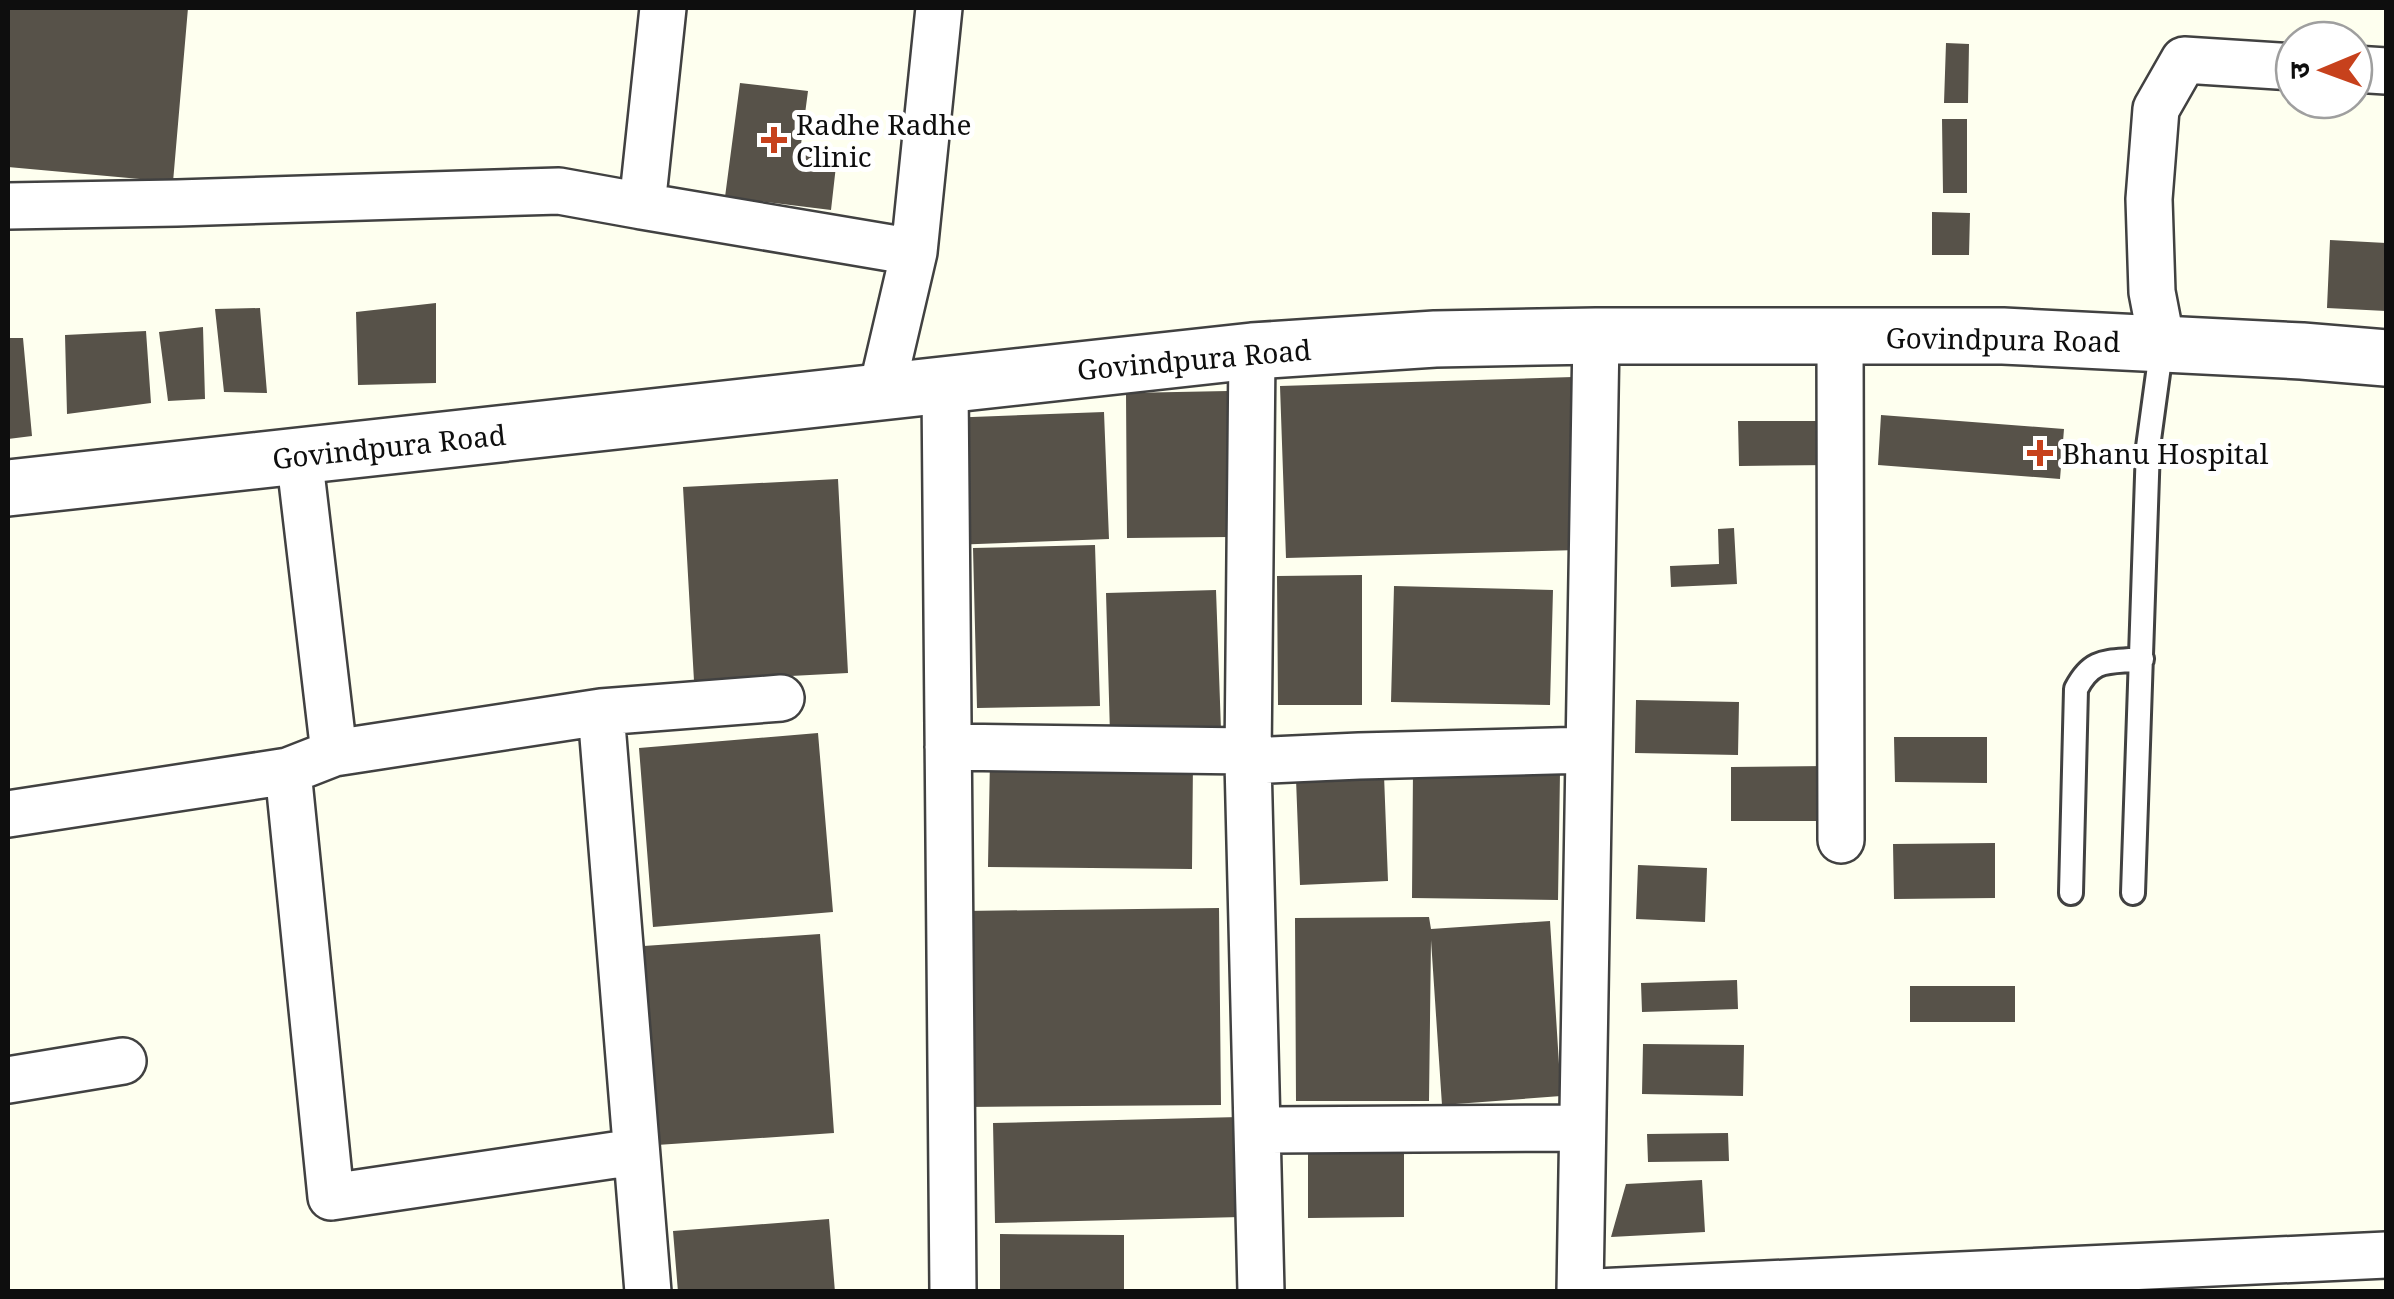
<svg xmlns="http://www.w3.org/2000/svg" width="2394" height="1299" font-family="'Noto Serif','Noto Sans Devanagari',serif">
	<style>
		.building { fill: #575249 }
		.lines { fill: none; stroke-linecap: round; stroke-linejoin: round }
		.service-casing { stroke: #414141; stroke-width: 28 }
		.minor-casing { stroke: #414141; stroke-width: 50 }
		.tertiary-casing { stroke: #414141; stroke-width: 60 }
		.service { stroke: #fff; stroke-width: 22 }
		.minor { stroke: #fff; stroke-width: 45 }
		.tertiary { stroke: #fff; stroke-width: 55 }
		.poi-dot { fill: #c7411c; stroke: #fff; stroke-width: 4 }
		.labels { text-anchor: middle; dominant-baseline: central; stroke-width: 10; stroke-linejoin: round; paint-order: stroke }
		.poi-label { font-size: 28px; fill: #0e0e0e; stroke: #fff; text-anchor: start }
		.street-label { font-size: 28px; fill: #0e0e0e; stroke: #fff }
	</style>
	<rect width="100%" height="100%" fill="#feffef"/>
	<path class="building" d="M8,8h180l-15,174 -165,-15z
		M1946,43l23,1 -1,59h-24z
		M740,83l68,8 -8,61 37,5 -6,53 -106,-13z
		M1942,119h25v74h-24z
		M1932,212l38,1 -1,42h-37z
		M2330,240l56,3v68l-59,-3z
		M436,303v80l-78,2 -2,-73z
		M260,308l7,85 -43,-1 -9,-83z
		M203,327l2,72 -37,2 -9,-69z
		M146,331l5,72 -84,11 -2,-79z
		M8,338h15l9,98 -24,3z
		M1573,377l5,173 -292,8 -6,-172z
		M1228,391l2,146 -103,1 -1,-145z
		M1104,412l5,127 -158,6 -5,-127z
		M1881,415l183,14 -4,50 -182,-14z
		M1738,421h94v44l-93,1z
		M838,479l10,194 -154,8 -11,-194z
		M1734,528l3,56 -66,3 -1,-21 49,-2 -1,-35z
		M1095,545l5,161 -123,2 -4,-160z
		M1362,575v130h-84l-1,-129z
		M1394,586l159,4 -3,115 -159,-3z
		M1216,590l5,140 -111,4 -4,-141z
		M1636,700l103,2 -1,53 -103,-2z
		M818,733l15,179 -180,15 -14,-179z
		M1894,737h93v46l-92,-1z
		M990,759l203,2 -1,108 -204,-2z
		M1829,766v55h-98v-54z
		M1413,769l147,3 -2,128 -146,-2z
		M1384,775l4,106 -88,4 -4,-106z
		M1995,843v55l-101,1 -1,-55z
		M1638,865l69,3 -2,54 -69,-3z
		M1219,908l2,197 -256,2 -2,-196z
		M1429,917l2,12 119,-8 11,175 -119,9 -11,-165 -2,161h-133l-1,-183z
		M820,934l14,199 -192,13 -13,-199z
		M1737,980l1,29 -96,3 -1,-29z
		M1910,986h105v36h-105z
		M1643,1044l101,1 -1,51 -101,-2z
		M1239,1117l2,100 -246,6 -2,-100z
		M1728,1133l1,28 -81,1 -1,-28z
		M1308,1149h96v68l-96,1z
		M1702,1180l3,52 -94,5 15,-53z
		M829,1219l6,73h-157l-5,-61z
		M1000,1234l124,1v57h-124z"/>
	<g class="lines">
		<g class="service-casing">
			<path id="service" d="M2071,893l5,-204c17,-33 33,-26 66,-30
				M2133,893l15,-446 14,-103"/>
		</g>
		<g class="minor-casing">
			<path id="minor" d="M663,8l-21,198 272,46
				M2354,69l32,2
				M8,206l169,-3 382,-12 83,15
				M1840,336l1,504
				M2162,344l-10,-52 -3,-93 7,-90 28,-49 110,7
				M1252,351l-4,410 13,531
				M945,385l8,907
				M881,393l33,-141 25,-244
				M299,455l35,298
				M601,712l47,580
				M948,747l301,4
				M1248,761l111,-5 230,-6
				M288,771l43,426 304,-45
				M8,814l280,-43 46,-18 267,-41 180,-14
				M8,1080l115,-19
				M1257,1130l325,-2
				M1580,1292l16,-956
				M1596,1292l790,-37"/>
		</g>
		<g class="tertiary-casing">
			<path id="tertiary" d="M8,488l1244,-137 183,-12 161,-3h407l299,15 84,7"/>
		</g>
		<use href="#service" class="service"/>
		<use href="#minor" class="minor"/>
		<use href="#tertiary" class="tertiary"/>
	</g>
	<g class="poi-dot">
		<path d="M769 125h10v10h10v10h-10v10h-10v-10h-10v-10h10z"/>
		<path d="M2035 438h10v10h10v10h-10v10h-10v-10h-10v-10h10z"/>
	</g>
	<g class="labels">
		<g class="poi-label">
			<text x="796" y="124">Radhe Radhe<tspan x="796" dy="32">Clinic</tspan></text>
			<text x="2062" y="453">Bhanu Hospital</text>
		</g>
		<g class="street-label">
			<text transform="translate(2003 339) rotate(1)">Govindpura Road</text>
			<text transform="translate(1194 359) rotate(-5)">Govindpura Road</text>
			<text transform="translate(389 446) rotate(-6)">Govindpura Road</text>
		</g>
	</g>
	<rect width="2394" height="1299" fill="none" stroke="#0e0e0e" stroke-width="20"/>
	<g transform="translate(2324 70) rotate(269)"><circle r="48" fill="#ffffff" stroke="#9f9f9f" stroke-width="2.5"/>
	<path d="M0-8L18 38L0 25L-18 38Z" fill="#c7411c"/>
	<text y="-15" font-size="28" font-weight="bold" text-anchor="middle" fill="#0e0e0e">उ</text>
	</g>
</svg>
